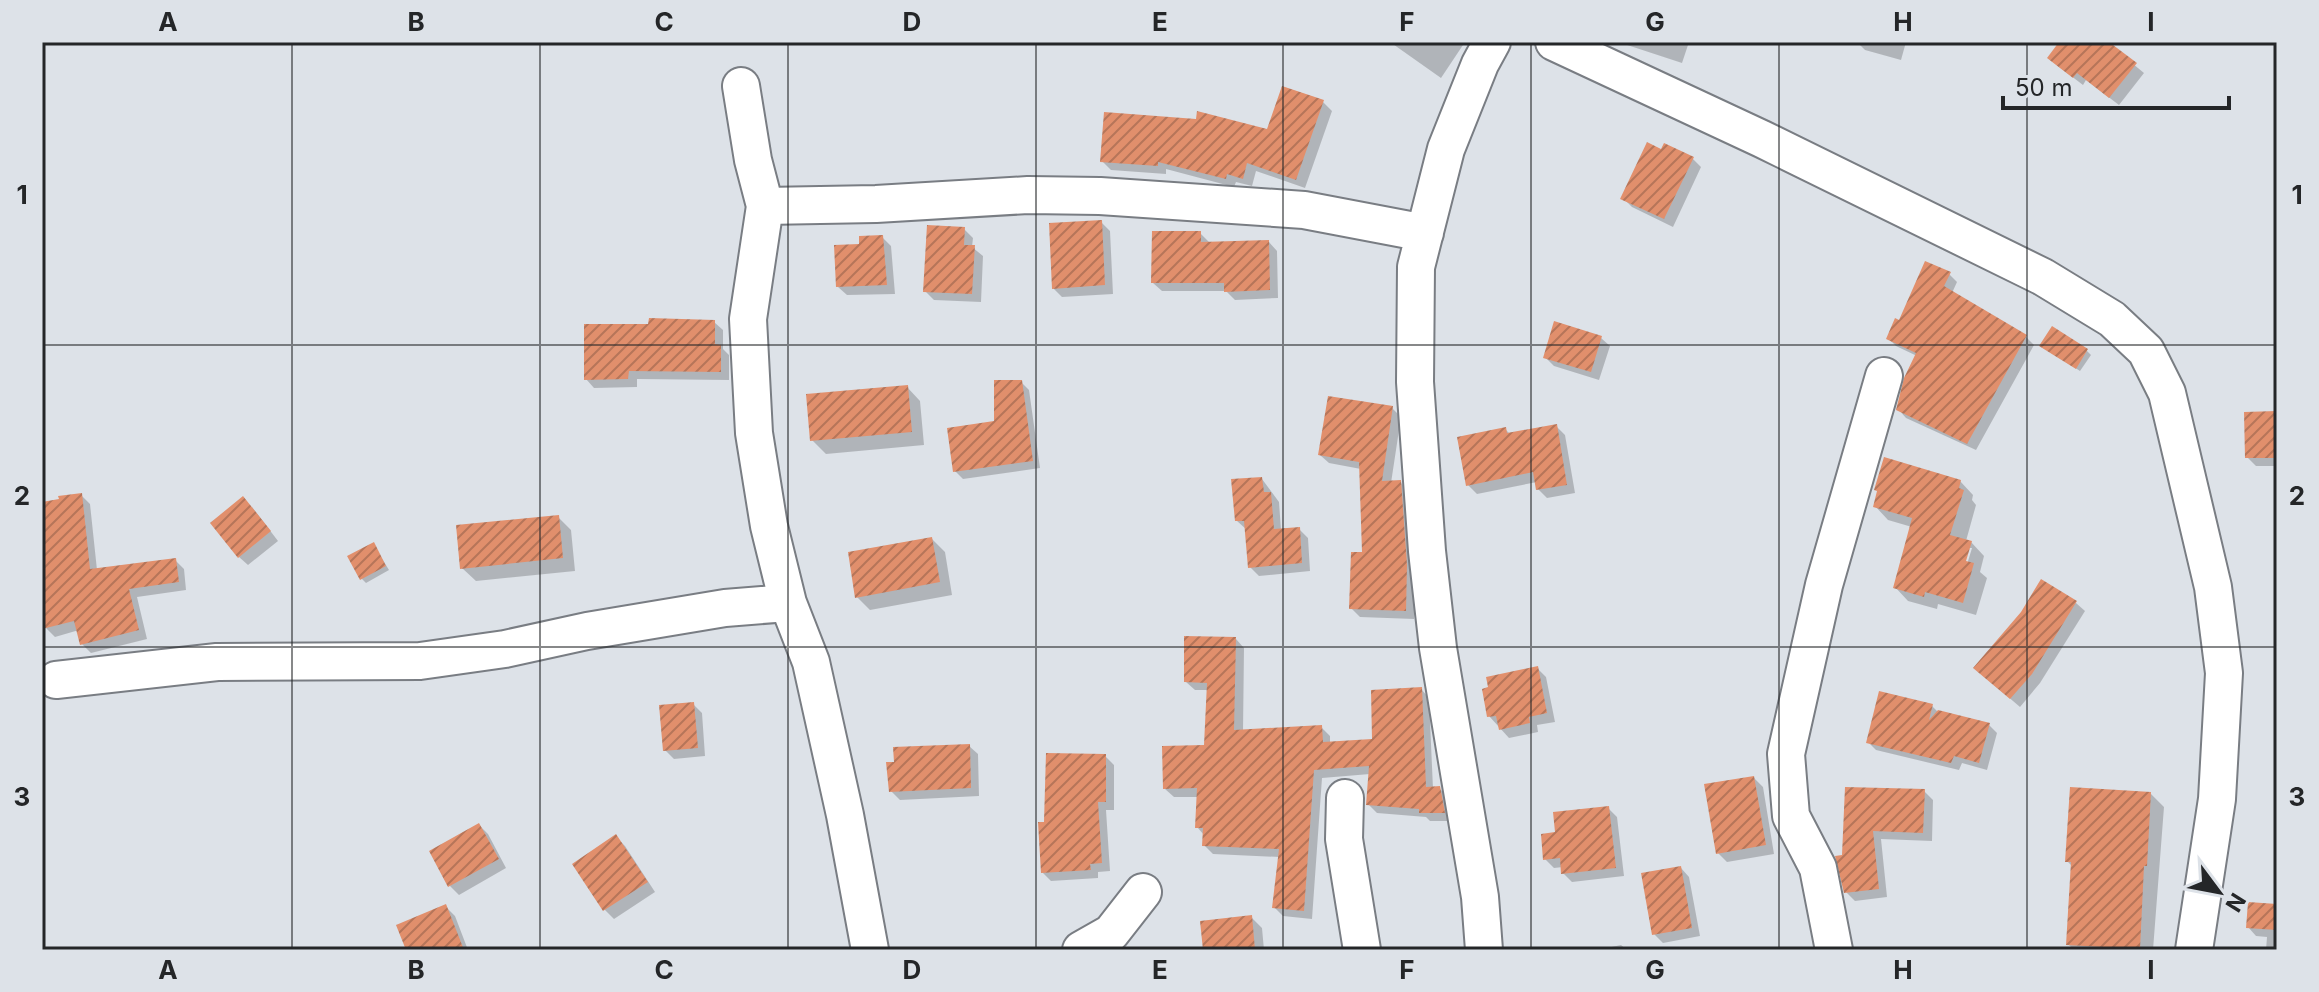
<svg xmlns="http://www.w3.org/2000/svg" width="2319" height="992" font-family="Inter,sans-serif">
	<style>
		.shadow { fill: #0003; fill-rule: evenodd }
		.building { fill: url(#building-hatch) }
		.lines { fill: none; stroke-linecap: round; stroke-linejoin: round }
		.street-casing { stroke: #797d83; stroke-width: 40 }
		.street { stroke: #fff; stroke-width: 36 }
		.grid { fill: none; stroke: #242628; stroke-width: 2; stroke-opacity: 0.55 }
		.neatline { fill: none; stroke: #242628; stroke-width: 3 }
		.grid-label { font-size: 26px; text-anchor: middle; font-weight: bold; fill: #242628 }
	</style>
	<defs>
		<pattern id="building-hatch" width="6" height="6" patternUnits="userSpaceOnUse" patternTransform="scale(2)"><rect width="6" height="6" fill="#e18f6c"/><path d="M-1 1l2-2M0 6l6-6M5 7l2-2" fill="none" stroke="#b67559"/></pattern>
	</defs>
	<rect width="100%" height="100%" fill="#dde2e8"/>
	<path class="shadow" d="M1390,42h75l-24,36z
		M1618,42h71l-7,21z
		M1857,42h49l-5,18 -36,-10z
		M2061,42h50l-2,2 35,29 -25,32 -33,-25 -3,5 -25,-19z
		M1323,102l9,9 -27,77 -49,-17 -4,15 -16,-4 -2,5 -68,-18v5l-55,-4 -9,-9 167,-30z
		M1662,151l30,7 9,9 -28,60 -41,-20 -9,-9z
		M1101,222l9,9 3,63 -51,3 -9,-9z
		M964,229l9,9 -1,9 11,9 -2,46 -47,-2 -9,-9z
		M1200,233l9,9h60l8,9 1,47 -43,2 -9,-9h-64l-9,-8z
		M882,237l9,9 4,48 -48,1 -9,-8z
		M1949,274l8,8 -5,11 74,44 8,8 -58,105 -70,-32 -8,-9 19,-53 -21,-10 -8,-8z
		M714,322l9,8v19l6,6v25l-92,-1v8l-43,1 -8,-9 64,-53z
		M1601,338l9,8 -11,34 -45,-14 -9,-9z
		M2046,349l41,2 4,4 -11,16z
		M1021,382l8,8 11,78 -77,11 -8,-8 41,-48z
		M907,387l13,14 4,44 -98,9 -14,-14z
		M1392,408l9,9 -10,66 9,-1 9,9 7,84 -2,44 -54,-2 -9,-9 13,-54 -3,-85 -32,-6 -9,-8z
		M2277,413v53h-21l-9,-9z
		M1556,426l9,9 10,58 -28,5 -9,-9 -1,-7 -60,12 -9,-9 37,-56 5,5z
		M1262,479l17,23 2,28 18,-1 9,9 2,33 -51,5 -9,-9 -3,-37 -10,-9z
		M1960,481l13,14 -1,5 4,5 -10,36 5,1 13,14 -4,16 7,6 -11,37 -38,-11 -1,5 -29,-8 -13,-14 17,-60 -24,-7 -13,-14zM1968,548h4l-7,23 -4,-1z
		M81,495l9,9 7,66 78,-10 9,9 2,21 -49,7 10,42 -56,14 -9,-9 -3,-14 -24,7 -9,-9 -4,-18v-106z
		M252,507l26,34 -30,24 -9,-8z
		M558,517l13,13 4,41 -99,10 -14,-13z
		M932,539l13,13 7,43 -82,15 -13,-13z
		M373,544l16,26 -23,13 -4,-4z
		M2076,603l9,8 -45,72 -20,24 -35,-30 37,-64z
		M1236,639l8,9 -1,84 78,-5 9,9v8l44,-3 47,-52 8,9 4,91 6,-1 9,9 4,24h-22l-4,-4 -49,-4 -9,-9 2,-30 -48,4 -10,141 -29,-3 -9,-9 6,-50 -67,-3 -9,-9v-10l-7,-8 2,-30h-25l-9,-8 41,-42 3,-57h-14l-9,-8z
		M1537,668l9,9 9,45 -18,3 1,7 -29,6 -20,-22z
		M693,704l9,9 3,43 -31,3 -9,-9z
		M1932,706l7,7 50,12 8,8 -10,37 -25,-7 -3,7 -83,-20 -8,-8z
		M969,746l9,8 1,42 -79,4 -9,-9z
		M1105,756l9,9v45h-8l4,61 -12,1v6l-47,3 -9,-9 4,-48z
		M1754,778l9,9 11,67 -47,8 -9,-9z
		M1847,789l77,2 9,9 -1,41 -51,-2 6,58 -32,4 -9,-9 -2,-35z
		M2151,794l13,13 -11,143h-79l-6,-6 4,-78 -5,-5z
		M1608,808l9,9 7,59 -52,6 -9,-9v-6l-9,1 -9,-9 13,-25z
		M479,825l9,9 18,34 -47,27 -9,-9z
		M616,837l9,9 30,46 -41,27 -9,-9 -30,-46z
		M1681,868l8,9 11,59 -37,7 -9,-9z
		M2277,906v44h-11l1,-13 -11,-1 -8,-9z
		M446,907l9,9 13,34h-60z
		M1251,917l11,11 2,22h-59z
		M1621,945l6,5h-30z"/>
	<path class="building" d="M2059,42h50l28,21 -28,35 -32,-25 -4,5 -26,-20z
		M1282,86l42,14 -28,80 -49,-17 -4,16 -16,-5 -1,5 -68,-17v4l-58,-4 4,-50 92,7 1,-8 70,18z
		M1647,142l14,7 3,-6 30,14 -30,62 -44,-20z
		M1102,220l3,65 -53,4 -3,-66z
		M927,225l38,2 -1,18h11l-3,49 -49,-2z
		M1152,231h49v11l68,-2 1,50 -46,2v-9h-73z
		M883,235l4,50 -51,2 -2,-42 25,-1v-8z
		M1925,261l26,11 -7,14 83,49 -60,109 -71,-34 8,-32 12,-25 -30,-14 9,-21 4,2z
		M649,318l66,2v24l6,1v27l-92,-1 -1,8 -44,1v-56h64z
		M1554,321l48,15 -11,36 -48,-14z
		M2052,326l36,23 -12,20 -37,-23z
		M994,380h28l11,81 -80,11 -6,-44 47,-7z
		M908,385l4,47 -102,9 -4,-47z
		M1328,396l65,10 -11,75 19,-1 6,85 -1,46 -57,-2 2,-57h11l-3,-90 -41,-7z
		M2277,411v47h-32l-1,-46z
		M1557,424l10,61 -31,5 -3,-18 -67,14 -9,-49 49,-10 1,6z
		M1884,457l77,23 -2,8 5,2 -14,45 22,6 -6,20 8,2 -11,40 -38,-11 -1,5 -31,-9 19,-70 -39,-11 4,-16 -3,-1z
		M1262,477l2,15h7l3,37 26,-2 2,36 -54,5 -4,-47h-9l-4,-42z
		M82,493l8,76 86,-11 3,24 -50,7 10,41 -59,15 -6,-24 -32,8v-127l17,-3 -1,-3z
		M243,496l28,35 -33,27 -28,-35z
		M559,515l4,43 -103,11 -4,-44z
		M932,537l8,45 -85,16 -7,-46z
		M374,542l12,24 -26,14 -13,-24z
		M2041,579l36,22 -45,73 -22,25 -37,-31 48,-56z
		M1184,636l52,1 -2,93 88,-5 1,17 49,-3 -1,-49 51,-3 4,100 14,-1 5,27h-26v-4l-53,-4 3,-39 -55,4 -10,141 -32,-3 7,-59 -77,-3 1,-18h-8l2,-40 -34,1 -1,-43 42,-1 3,-62 -23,-1z
		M1538,666l9,47 -18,4 1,6 -31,7 -3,-14 -9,1 -5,-28 6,-2 -2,-10z
		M1879,691l54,13 -4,16 9,-10 52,13 -11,40 -25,-7 -3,7 -85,-20z
		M694,702l4,46 -35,3 -4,-46z
		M970,744l1,44 -82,4 -3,-30h8l-1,-15z
		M1046,753l60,1v48h-8l4,61 -12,1 1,6 -50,3 -3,-51h6z
		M1754,776l12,69 -50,9 -12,-70z
		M1845,787l80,2 -2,44 -50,-2 6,58 -35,4 -9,-37 7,-1z
		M2070,787l81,5 -4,74h-3l-4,83 -74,-4 5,-83h-6z
		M1609,806l7,62 -55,6 -1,-16 -17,2 -2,-26 14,-2 -2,-20z
		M479,823l20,36 -51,28 -19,-36z
		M616,834l32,48 -45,29 -31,-47z
		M1681,866l11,62 -40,7 -11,-62z
		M2248,902l29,2v26l-31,-2z
		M446,904l18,46h-58l-10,-25z
		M1252,915l3,35h-52l-3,-29z"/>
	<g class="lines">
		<g class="street-casing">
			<path id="street" d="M1554,42l208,97 281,138 69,42 34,32 21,42 46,194 11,86 -7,126 -23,151
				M741,86l12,74 12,46 111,-2 152,-9 72,1 204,14 121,23
				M765,206l-17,113 6,114 15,93 19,77 23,59 34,153 25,135
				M56,680l161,-18 203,-1 85,-12 82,-18 138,-23 63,-5
				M1345,798l-1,41 18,111
				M1081,950l30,-17 32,-41
				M1484,950l-4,-53 -42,-249 -11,-97 -12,-169 1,-115 30,-118 34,-85 12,-22
				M1834,950l-16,-82 -27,-52 -5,-62 38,-169 60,-209"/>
		</g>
		<use href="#street" class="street"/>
	</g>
	<path class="grid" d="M292,42v908M540,42v908M788,42v908M1036,42v908M1283,42v908M1531,42v908M1779,42v908M2027,42v908M42,345h2235M42,647h2235"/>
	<rect width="2319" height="992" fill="none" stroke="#dde2e8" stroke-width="88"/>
	<g transform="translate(2219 892) rotate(122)" stroke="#dde2e8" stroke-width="6" paint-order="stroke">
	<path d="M0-6L14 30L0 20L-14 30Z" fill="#242628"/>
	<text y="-12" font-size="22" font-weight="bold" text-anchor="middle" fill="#242628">N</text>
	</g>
	<path d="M2003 96v12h226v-12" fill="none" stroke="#242628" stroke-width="4"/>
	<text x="2015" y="96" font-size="24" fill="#242628" stroke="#dde2e8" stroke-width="6" paint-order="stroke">50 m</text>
	<rect x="44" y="44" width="2231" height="904" class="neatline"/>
	<g class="grid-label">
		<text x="168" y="31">A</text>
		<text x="416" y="31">B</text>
		<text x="664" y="31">C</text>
		<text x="912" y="31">D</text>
		<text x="1160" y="31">E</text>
		<text x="1407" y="31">F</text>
		<text x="1655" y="31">G</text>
		<text x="1903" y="31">H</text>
		<text x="2151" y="31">I</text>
		<text x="22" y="204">1</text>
		<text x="2297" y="204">1</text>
		<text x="22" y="505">2</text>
		<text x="2297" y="505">2</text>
		<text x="22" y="806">3</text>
		<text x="2297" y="806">3</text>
		<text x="168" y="979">A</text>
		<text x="416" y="979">B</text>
		<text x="664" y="979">C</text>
		<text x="912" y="979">D</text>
		<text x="1160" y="979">E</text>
		<text x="1407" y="979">F</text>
		<text x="1655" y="979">G</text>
		<text x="1903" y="979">H</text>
		<text x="2151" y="979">I</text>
	</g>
</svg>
